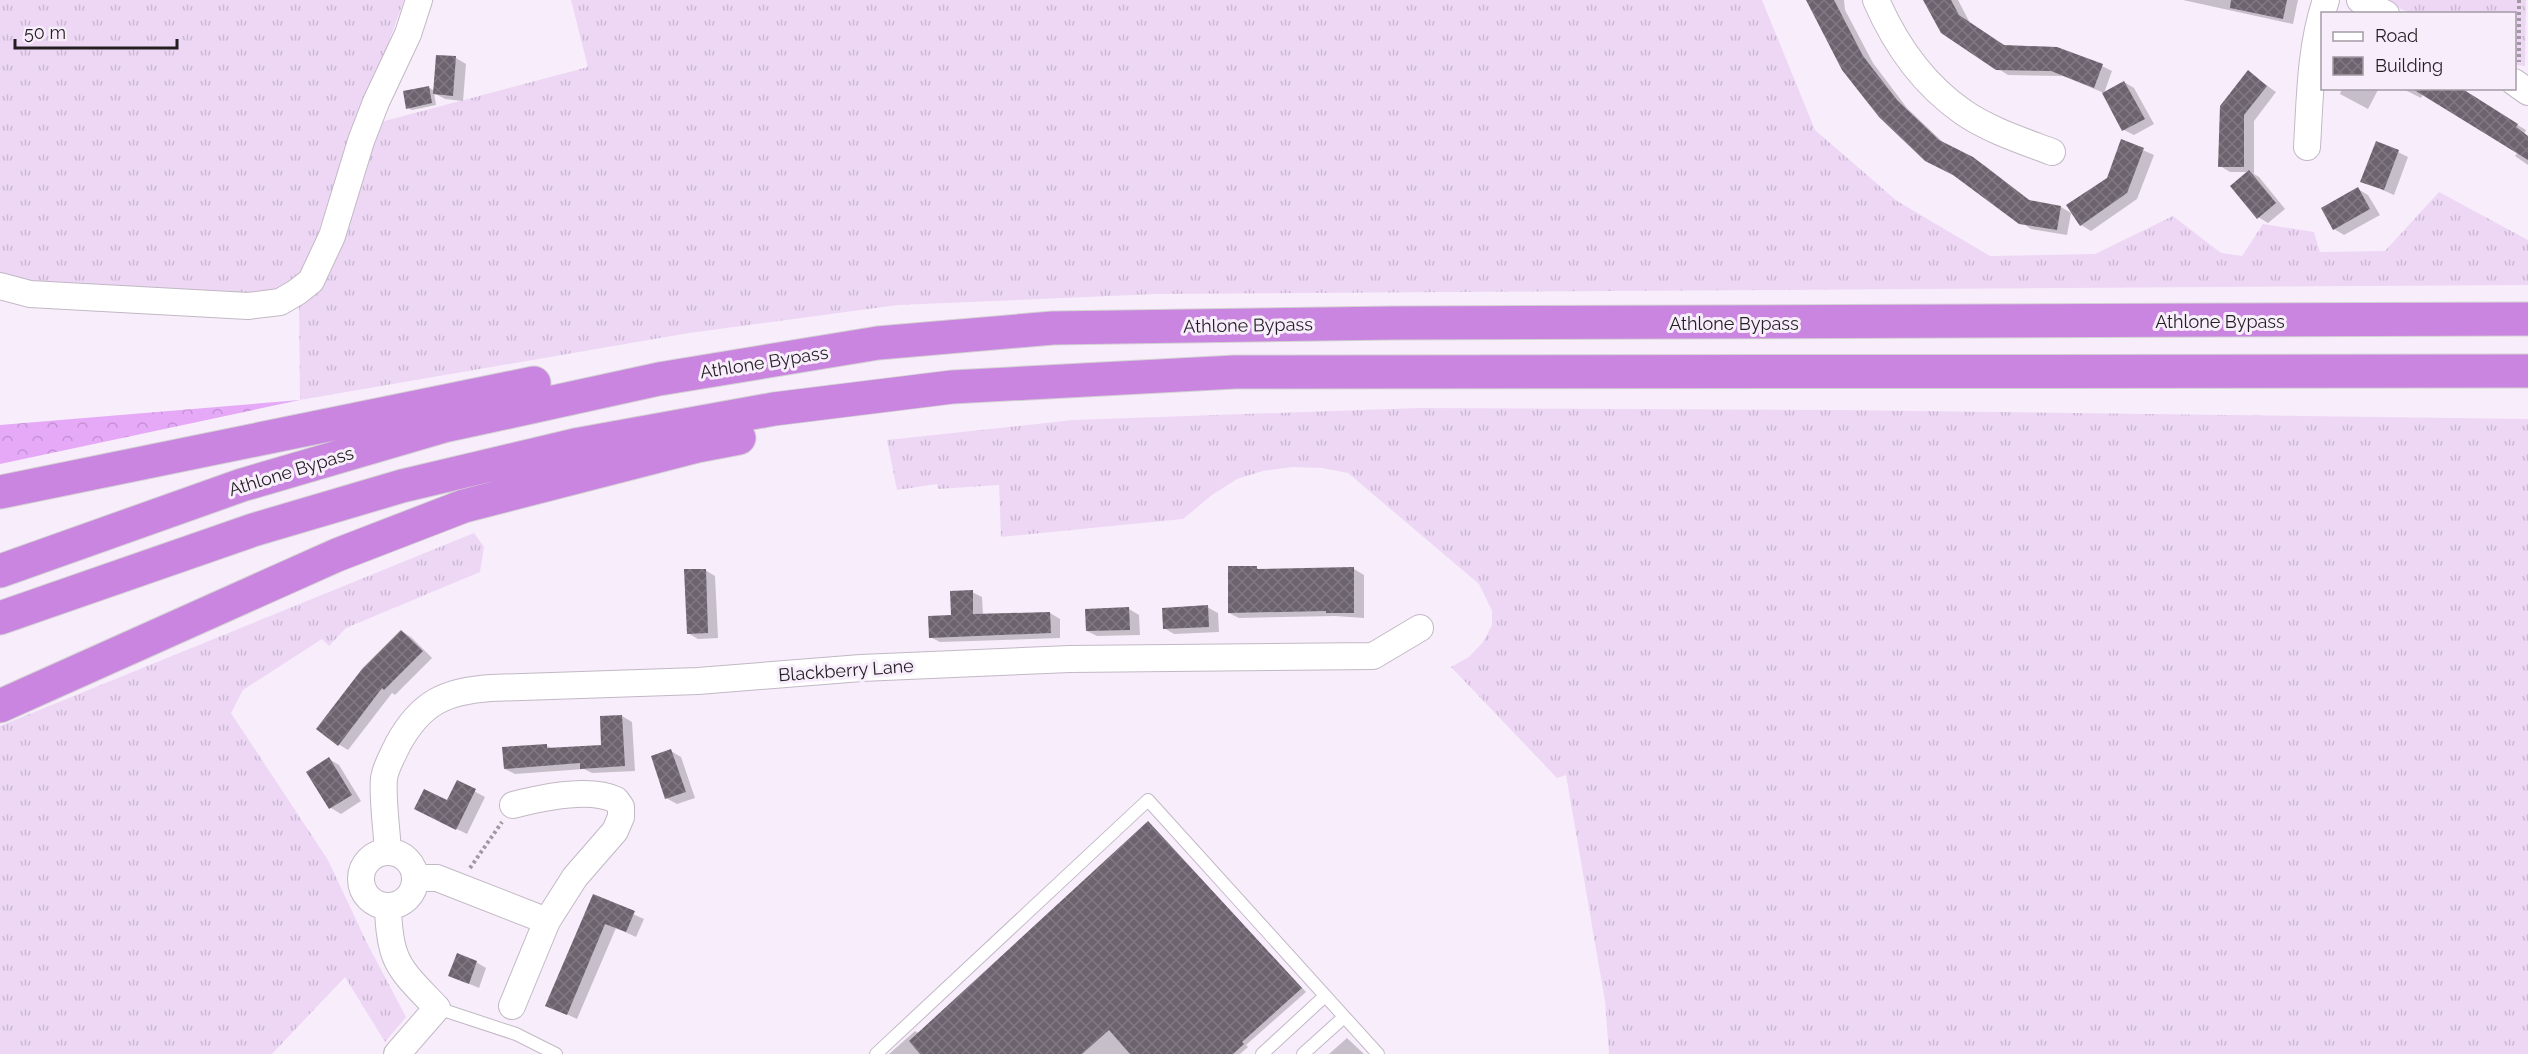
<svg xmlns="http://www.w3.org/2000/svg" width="2528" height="1054" font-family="Raleway,sans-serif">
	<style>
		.grass { fill: url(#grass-tufts) }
		.forest { fill: url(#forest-crowns) }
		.shadow { fill: #0003 }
		.building { fill: url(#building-cross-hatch) }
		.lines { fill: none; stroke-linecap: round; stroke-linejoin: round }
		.lane-casing { stroke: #c2b8c5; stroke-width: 14 }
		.street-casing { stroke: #c2b8c5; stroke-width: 28 }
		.highway-casing { stroke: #d3d2d3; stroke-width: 35 }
		.path { stroke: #a099a2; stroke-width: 4; stroke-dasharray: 3 3; stroke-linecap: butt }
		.lane { stroke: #fff; stroke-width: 12 }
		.street { stroke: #fff; stroke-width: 26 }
		.highway { stroke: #c985df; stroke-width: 33 }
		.labels { text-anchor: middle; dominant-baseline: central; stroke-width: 6; stroke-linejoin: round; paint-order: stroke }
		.street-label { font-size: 18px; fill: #221e23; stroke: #f8eefb }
	</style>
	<defs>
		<pattern id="grass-tufts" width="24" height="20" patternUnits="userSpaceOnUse" patternTransform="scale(1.5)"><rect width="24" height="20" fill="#edd7f5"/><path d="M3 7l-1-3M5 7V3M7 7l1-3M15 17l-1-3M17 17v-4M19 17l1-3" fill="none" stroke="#cbb8d2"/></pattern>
		<pattern id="forest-crowns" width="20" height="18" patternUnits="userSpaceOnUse" patternTransform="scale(1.5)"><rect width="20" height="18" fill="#e5a9f8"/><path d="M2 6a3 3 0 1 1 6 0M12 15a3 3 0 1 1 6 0" fill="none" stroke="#c491d4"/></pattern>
		<pattern id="building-cross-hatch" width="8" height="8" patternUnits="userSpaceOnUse" patternTransform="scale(1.5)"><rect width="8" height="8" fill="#6c636e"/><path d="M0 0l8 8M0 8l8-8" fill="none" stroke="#807982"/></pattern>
	</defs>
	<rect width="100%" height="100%" fill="#f8eefb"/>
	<path class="grass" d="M0,0h404l-18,50 -32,72 -48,148 -17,15 -27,10 -233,-11 -29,-9z
		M571,0h1191l53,130 82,71 93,55 105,-2 78,-38 48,37 21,3 21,-32 51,8 6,20 65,-1 54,-59 89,48v45l-1371,9 -259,11 -209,28 -389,67 -1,-98 30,-38 22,-46 26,-95 211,-56z
		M2378,0h148l-1,66 -10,-1 -1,-51 -103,-1z
		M1419,408l423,2 686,9v635h-919l-4,-53 -39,-226 -9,3 -106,-111 18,-10 14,-15 9,-17v-14l-13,-27 -131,-111 -26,-5 -29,-1 -30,4 -26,8 -25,16 -29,24 -182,18 -2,-52 -61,4 -1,-5 -40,6 -10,-50 186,-20z
		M474,533l10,14 -4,25 -134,56 -17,18 -7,-7 -79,51 -12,23 97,147 39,83 39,74 -21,25 -40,-65 -73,77h-272v-328z"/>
	<path class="forest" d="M300,400l-300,64v-39z"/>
	<path class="shadow" d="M1811,0h33l1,10 28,53 34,45 40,38 37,19 48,37 29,5 10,6 -4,22 -36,-6 -74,-53z
		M1925,0h33l12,23 35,24 51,1 46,18 10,5 -8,22 -41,-17 -55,-1 -11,-7z
		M2183,0h115l-5,24z
		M456,58l10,6 -3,37 -18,-2 -11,-6 2,12 -24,5 -4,-2 20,-21 7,4z
		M2248,72l28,20 -22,29v53l5,3 26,32 -17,14 -10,-6 -10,-45h-18l-10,-6z
		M2124,82l10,6 20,36 -20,11 -10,-5z
		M2342,88h37l-11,21 -28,-15z
		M2401,88h55l70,42 -2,4 4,3v28l-13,-9 3,-4 -95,-58 -2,4z
		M2122,141l32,14 -17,44 -46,32 -10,-6 27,-46z
		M2398,152l10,5 -14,38 -32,-14z
		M2358,189l10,6 12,20 -36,20 -10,-6z
		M1257,568l3,2 94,-1 10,6v43l-29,-2 -96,2 -10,-5z
		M705,570l10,6 3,62 -20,1 -10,-6z
		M972,592l10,5 1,18 67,-2 10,6v19l-120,4 -10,-5 22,-20z
		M1207,607l11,6 1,19 -45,2 -10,-6z
		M1129,609l10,6 1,20 -43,1 -10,-5z
		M401,631l10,6 21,21 -37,37 -3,-2 -44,57 -10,-6z
		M622,716l10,6 3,49 -43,2 -8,-4 -69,5 -10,-5 42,-23 6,3 50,-2z
		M671,751l10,6 14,41 -18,6 -11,-6z
		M329,759l10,6 22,36 -20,13 -10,-6z
		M457,782l28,15 -18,37 -41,-20 21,-12z
		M1148,823l158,169 -60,53 2,2 -8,7h-351l26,-23 5,3z
		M593,896l51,23 -8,18 -20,-9 -39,91 -30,-14z
		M476,962l10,6 -7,20 -29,-12z
		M1347,1038l17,16h-35z"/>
	<path class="building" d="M1806,0h28l29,56 34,44 42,40 34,17 56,43 32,6 -4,24 -38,-6 -66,-49 -28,-14 -46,-44 -37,-47z
		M1923,0h28l8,15 45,30 53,2 46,17 -9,24 -43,-17 -55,-1 -55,-37z
		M2231,0h56l-4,19 -53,-11z
		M436,55l20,1 -3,40 -20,-2z
		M2248,70l19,16 -23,29v52h-26l2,-61z
		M2124,81l21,38 -23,12 -20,-38z
		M429,86l3,17 -26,6 -3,-18z
		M2411,88h50l57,36 -2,3 12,9v24z
		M2121,139l23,9 -17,45 -47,33 -14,-21 41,-27z
		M2376,141l23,9 -15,40 -24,-8z
		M2249,170l27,33 -19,16 -27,-33z
		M2358,187l12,22 -37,21 -12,-22z
		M1228,566h29v3l97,-2v46h-28v-2l-98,2z
		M684,569h22l2,64 -21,1z
		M973,590v24l77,-2 1,21 -122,5 -1,-22 23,-1 -1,-24z
		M1208,605l1,22 -46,2 -1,-21z
		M1129,607l1,23 -44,1 -1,-22z
		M401,630l22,21 -39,39 -2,-2 -44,58 -22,-17 46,-60z
		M622,715l3,51 -45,3v-6l-76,6 -2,-22 45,-3v4l54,-3 -1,-29z
		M671,749l15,43 -21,7 -14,-43z
		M329,757l23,38 -23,14 -23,-37z
		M457,780l19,9 -20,41 -42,-21 10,-20 23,11z
		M1148,821l154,167 -60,54 2,2 -11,10h-103l-21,-24 -27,24h-162l-11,-13z
		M593,894l42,17 -9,21 -21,-8 -38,91 -22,-9z
		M457,953l20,8 -8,23 -21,-8z"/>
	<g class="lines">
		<g class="lane-casing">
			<path id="lane" d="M437,1008l79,26 40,20
				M876,1054l272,-254 230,254
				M1262,1054l63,-58
				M1303,1054l41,-37"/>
		</g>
		<g class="street-casing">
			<path id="street" d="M1876,0c19,44 47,84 87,112 26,18 60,29 89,40
				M2360,0l26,14
				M2514,82l14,10
				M2307,147c3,-49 3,-100 19,-147
				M0,286l30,8 218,12 32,-4 17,-10 14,-11 21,-45 29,-95 15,-39 32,-68 11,-34
				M513,805c27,-7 77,-18 103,-5l5,7v10l-6,14 -40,46 -28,44
				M361 879a27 27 0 1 1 54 0a27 27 0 1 1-54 0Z
				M388,852c-1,-21 -6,-54 -4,-74 2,-12 9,-23 14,-34 23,-42 48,-53 93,-56l207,-7 163,-13 209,-9 303,-3 47,-28
				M415,878h22l110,43 -35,85
				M388,906c1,57 12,63 49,102l-40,46"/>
		</g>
		<g class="highway-casing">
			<path id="highway" d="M0,492l534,-109
				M0,571l242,-86 202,-59 215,-47 219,-36 175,-15 340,-5 1135,-4
				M0,618l253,-88 149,-44 173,-41 199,-36 178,-22 283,-15 1293,-1
				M0,706l337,-151 127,-49 233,-60 42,-8"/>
		</g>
		<path class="path" d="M2519,0v62
			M470,868l32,-46"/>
		<use href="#lane" class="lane"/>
		<use href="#street" class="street"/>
		<use href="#highway" class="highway"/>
	</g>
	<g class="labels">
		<g class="street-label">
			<text x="2220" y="321">Athlone Bypass</text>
			<text x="1734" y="323">Athlone Bypass</text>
			<text transform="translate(1248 325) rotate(-1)">Athlone Bypass</text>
			<text transform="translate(764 362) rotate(-9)">Athlone Bypass</text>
			<text transform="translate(291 471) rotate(-17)">Athlone Bypass</text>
			<text transform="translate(846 670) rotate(-4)">Blackberry Lane</text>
		</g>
	</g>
	<rect x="2321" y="12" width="195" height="78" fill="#f8eefb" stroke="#a29ba5" stroke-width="1.5"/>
	<rect x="2333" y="32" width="30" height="9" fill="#ffffff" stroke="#a29ba5" stroke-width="1.5"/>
	<text x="2375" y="42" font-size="18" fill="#221e23">Road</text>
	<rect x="2333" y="57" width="30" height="18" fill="url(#building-cross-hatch)" stroke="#a29ba5" stroke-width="1.5"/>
	<text x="2375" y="72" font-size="18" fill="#221e23">Building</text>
	<path d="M15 39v9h162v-9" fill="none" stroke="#221e23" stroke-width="3"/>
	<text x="24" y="39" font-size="18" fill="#221e23" stroke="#f8eefb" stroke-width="4.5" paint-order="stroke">50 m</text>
</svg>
